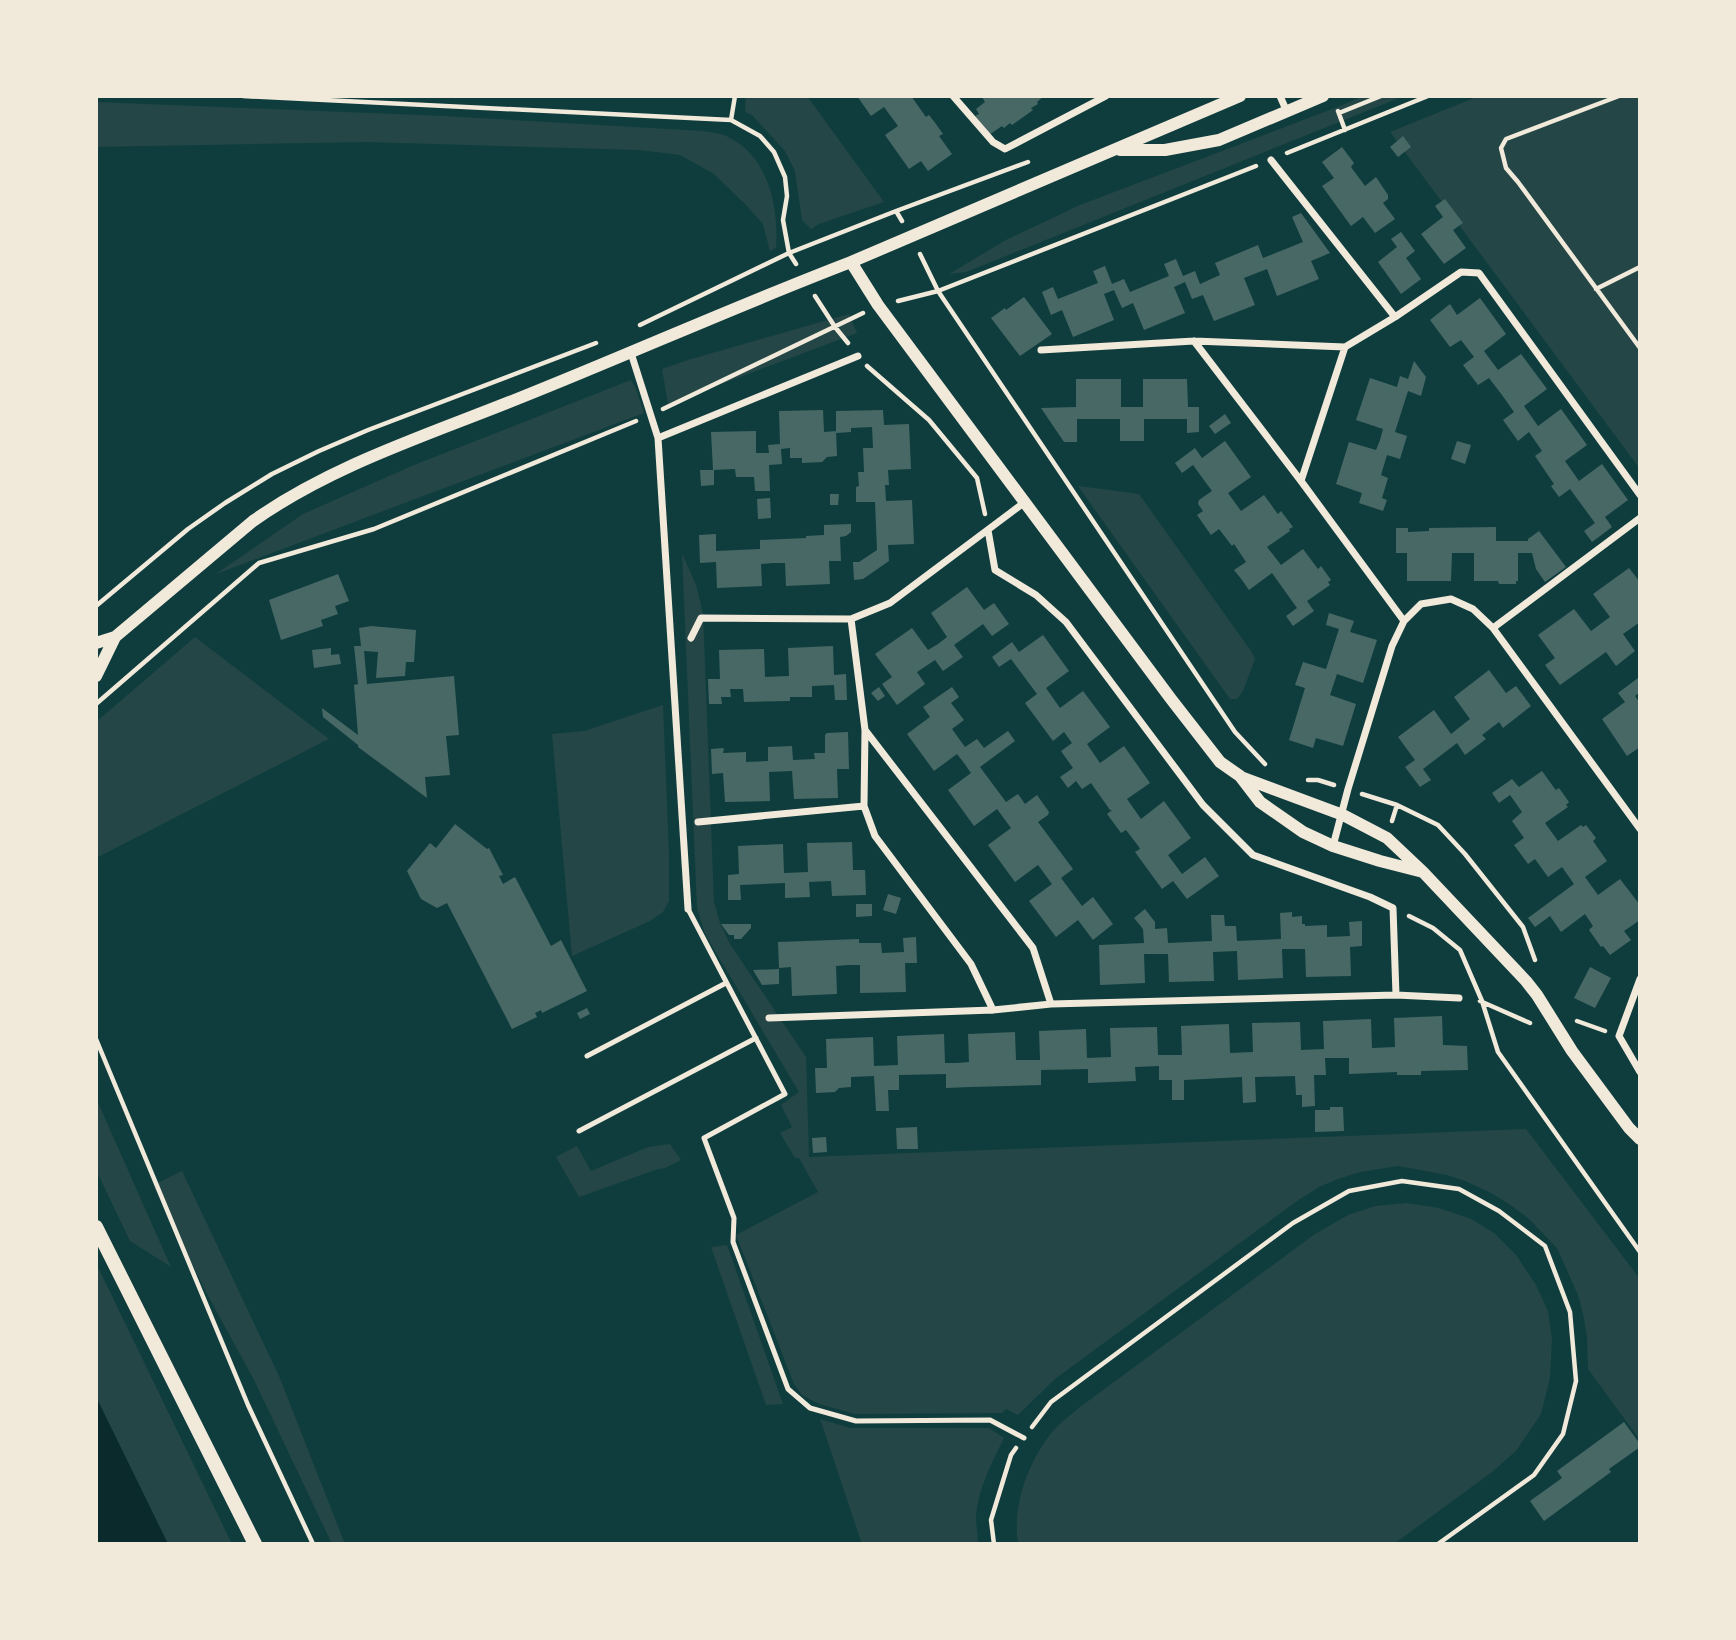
<svg xmlns="http://www.w3.org/2000/svg" width="1736" height="1640" font-family="Lato,sans-serif">
	<style>
		.green { fill: #244646 }
		.water { fill: #0a2a2b }
		.building { fill: #486865 }
		.lines { fill: none; stroke-linecap: round; stroke-linejoin: round }
		.path { stroke: #f1e9da; stroke-width: 4.5 }
		.service { stroke: #f1e9da; stroke-width: 5 }
		.minor { stroke: #f1e9da; stroke-width: 7 }
		.tertiary { stroke: #f1e9da; stroke-width: 12 }
		.secondary { stroke: #f1e9da; stroke-width: 14 }
	</style>
	<rect width="100%" height="100%" fill="#0f3d3e"/>
	<path class="green" d="M746,96h61l77,106 -65,22 -8,5 -9,-9 -7,-49 -10,-20 -33,-36 -7,-3z
		M1363,96h41l-438,176 -17,2 57,-34 74,-35 260,-99z
		M1479,96h161v373l-250,-337z
		M96,102l347,14 260,15c7,1 15,2 21,4 44,18 55,71 52,113l-6,3 -7,-27 -16,-18 -33,-32 -34,-19 -41,-5 -271,-8 -272,5z
		M849,314l8,19 -189,71 -6,-35 26,-9z
		M631,380l5,9 8,24 -428,161 87,-60 111,-49z
		M1078,486l61,8 112,157 4,8 -12,32 -6,8h-7z
		M682,553l14,32 7,28 11,289 6,21 10,21 76,113 3,100 717,-28 114,150v161l-52,-71 -1,-32 -4,-23 -5,-19 -21,-47 -28,-29 -17,-13 -21,-13 -26,-12 -18,-6 -49,-9 -38,6 -22,7 -19,8 -22,14 -242,178 -37,36 -12,-6 -4,4 -147,1 -36,-10 -17,-9 -8,-11 -58,-149 82,-43 -19,-34h-4l-15,-25 12,-6 -11,-22 18,-13 -94,-158 -8,-26z
		M195,637l134,102 -233,119v-136z
		M663,705l6,149v47l-6,11 -13,9 -78,35 -20,-222 32,-3z
		M96,1098l75,169 -41,-26 -34,-71z
		M670,1144l11,16 -16,8 -7,1 -79,28 -23,-40 21,-11 14,25 57,-24z
		M182,1171l97,205 66,168h-13l-78,-164 -48,-88 -53,-107z
		M1407,1203l32,5 32,11 23,14 22,22 20,30 12,26 4,28 -2,39 -9,36 -25,37 -24,21 -98,72h-376c-6,-40 10,-81 34,-112 7,-9 19,-17 28,-25l235,-173 33,-19 27,-9z
		M727,1245l56,159 -17,1 -55,-158z
		M96,1263l136,281h-64l-72,-147z
		M820,1419l30,9h139l15,10c-12,24 -26,51 -28,78 0,9 2,19 2,28h-116z"/>
	<path class="water" d="M96,1397l5,10 67,137h-72z"/>
	<path class="building" d="M857,96h54l15,21 3,-2 7,9 7,10 -4,2 13,18 -24,17 -7,-10 -12,8 -24,-34 13,-9 -14,-19 -13,9z
		M983,96h61l-7,6 1,2 -7,4 2,2 -21,15 -2,-2 -6,5 -2,-2 -13,9 -14,-19 4,-2 -3,-5 9,-7 -3,-5z
		M1403,136l8,11 -13,10 -8,-10z
		M1342,147l12,16 -3,4 14,19 11,-9 12,18v4l-5,4 12,16 -20,14 -12,-16 -12,9 -29,-40 12,-8 -12,-16z
		M1445,199l18,24 -10,7 13,18 -22,16 -23,-30 22,-17 -8,-11z
		M1301,213l29,40 -19,8 8,18 -42,17 -10,-27 -23,9 11,27 -41,16 -11,-26 -11,4 -7,-17 -11,5 11,26 -41,17 -11,-27 -11,5 -8,-18 -10,4 10,26 -41,17 -11,-27 -11,5 -9,-23 11,-5 5,12 40,-16 -5,-12 12,-5 7,18 12,-5 6,13 39,-16 -5,-12 12,-5 7,17 12,-5 5,13 20,-9 -5,-12 43,-18 5,13 40,-16 -11,-25z
		M1401,232l14,19 -9,7 15,21 -20,15 -23,-32 19,-15 -6,-8z
		M1024,297l28,37 -32,22 -29,-38 14,-10 1,2z
		M1480,298l26,36 -22,17 14,19 23,-16 26,35 -23,17 14,20 23,-17 26,36 -22,16 14,20 23,-17 26,36 -23,17 7,10 -20,15 -8,-11 11,-8 -25,-34 -11,8 -8,-11 3,-2 -19,-28 7,-5 -13,-19 -11,9 -15,-21 11,-8 -12,-17 -13,-17 -11,7 -15,-20 11,-8 -13,-17 -11,7 -20,-27 20,-16 7,11z
		M1414,361l12,16 -5,19 -13,-5 -13,41 12,4 -7,23 -13,-4 -6,20 7,3 -6,20 5,2 -4,11 -24,-8 3,-10 -26,-9 13,-42 27,8 4,-10 3,-11 -27,-9 14,-42 27,9 3,-11 8,3z
		M1076,379h45v28h22v-28h44l1,28h11v25l-12,1v-14h-43v22h-24v-22h-43v23h-13l-23,-34 35,-1z
		M823,410l1,22 12,-1 1,25 -10,1 -5,5 -20,1v-5h-12v-10l-9,1 1,15 -13,1 1,26h-15l-1,-14h-18l-1,-8 -22,1 -2,-38 45,-1v22h13l-1,-8 12,-1 -1,-33z
		M883,410l1,15 25,-1 2,45 -23,1 1,15h-4l1,16 26,-1 2,44 -26,1 1,16 -26,18 -9,1 -1,-18h6l18,-12 -2,-48h-19v-15l3,-1 -1,-14h6l-1,-24h10l-1,-21 -21,1v4l-15,1v-22z
		M1225,414l6,9 -16,11 -6,-8z
		M1225,441l26,36 -23,16 13,18 23,-16 13,18 1,1 3,-3 12,16 -4,2 1,2 -23,16 14,18 22,-16 15,20 3,-3 10,14 -3,2 2,3 -23,16 7,10 -21,15 -7,-10 11,-8 -25,-35 -23,17 -7,-10 -8,-10 12,-8 -12,-18 -2,2 -13,-17 -8,6 -14,-20 6,-4 -5,-7 1,-4 13,-9 -19,-26 -11,8 -7,-10 20,-15 7,10z
		M1457,441l14,4 -6,19 -14,-5z
		M700,470h14v15l-13,1z
		M830,494h9l-1,11h-8z
		M770,498l1,20 -13,1 -1,-20z
		M851,524v8l-5,4 -6,1 1,24h-12l1,23 -44,2 -1,-23h-12l-12,1 1,22 -45,2 -1,-26 -16,1 -1,-28 17,-1v17l44,-2v-9l46,-2v-2l18,-1v-10z
		M1496,527v14h32v-2l11,-8 27,36 -21,15 -9,-13 -4,-16h-14v28h-2v3h-17l-1,-3h-24v-28h-22l-1,28h-44v-28h-11v-25h12v4l21,-1v-3z
		M1629,568l11,14v40l-17,12 12,17 -19,15 -10,-14 -46,33 -15,-20 10,-7 -17,-23 36,-26 17,22 19,-14 -17,-23z
		M338,574l11,27 -14,5 3,8 -17,6 2,6 -42,14 -12,-40z
		M967,587l17,23 10,-7 15,21 -17,12 -9,-12 -11,8 -18,13 9,12 -20,14 -8,-11 -18,12 8,12 -28,21 -15,-21 10,-7 -17,-23 37,-26 16,22 10,-6 9,-7 -16,-24z
		M1329,613l25,8 -4,11 27,8 -14,43 -26,-9 -7,21 26,9 -13,42 -27,-8 -3,10 -24,-8 16,-52 -10,-3 8,-23 23,7 13,-40 -13,-4z
		M371,626l45,4 -2,32h-8l-1,14 -29,2 2,-26 -14,-1 3,33 87,-8 5,59 -13,1 4,39 -25,2 2,21 -69,-51v-2l-35,-28 -1,-9 36,27 -4,-50 4,-1 -4,-38h7l-2,-18z
		M1043,635l26,36 -23,17 14,20 23,-17 27,36 -23,17 13,19 24,-17 26,37 -23,16 14,20 23,-18 27,37 -23,17 14,19 23,-17 14,19 -32,23 -14,-18 -11,8 -27,-37 5,-3 -1,-2 -13,-17 -5,3 -14,-19 5,-4h-2l-19,-27 -9,6 -6,-8 -8,7 -8,-11 13,-9 -12,-17 11,-8 -8,-11 -11,9 -28,-38 12,-9 -26,-35 -12,8 -7,-10 20,-15 7,10z
		M833,646l1,29 12,-1 1,26h-12l-1,-15 -22,1v11h-22v4l-46,1 -1,-13h-13l1,8h-10l1,7h-13l-1,-25h12l-1,-29 45,-1 1,28 24,-1 -1,-28z
		M331,648v7l8,-1 2,10 -27,4 -2,-18z
		M1489,670l17,23 10,-7 15,20 -28,22 -4,-6 -17,13 4,4 -21,16 -8,-12 -34,26 8,11 -11,7 -15,-20 10,-7 -17,-23 36,-27 17,24 19,-15 -16,-22z
		M1638,678l2,14 -5,4 5,7v44l-13,9 -25,-37 23,-17 -7,-9z
		M879,687l6,9 -7,5 -7,-8z
		M952,687l7,10 -8,6 13,17 -12,9 13,18 12,-8 7,9 24,-17 7,10 -35,26 26,35 12,-8 7,10 12,-9 12,17 -1,3 -10,7 35,47 -12,9 21,28 11,-9 20,27 -20,16 -15,-20 -22,17 -27,-36 23,-17 -14,-19 -23,17 -27,-37 23,-17 -14,-19 -23,17 -26,-36 23,-17 -7,-10 -7,-9 -23,17 -27,-37 23,-17 -7,-10z
		M848,732l1,37h-12l1,29 -44,1 -2,-28 -23,1 1,29 -45,1 -2,-29 -11,1 -1,-25 13,-1 -1,5 23,-1v10l22,-1v-14l24,-1 1,14 22,-1 -1,-6h11v-18l2,-2z
		M1542,771l13,18 1,1 3,-2 10,14 -3,3 2,2 -23,16 13,18 23,-16 2,2 3,-2 10,13 -3,3 14,20 -22,16 13,18 22,-16 20,26v15l-16,11 7,9 -21,15 -7,-9 -2,1 -12,-17 4,-4 -8,-12 -24,18 -11,-16 -15,11 -7,-9 46,-34 -12,-17 -14,10 -13,-18 -7,5 -14,-19 10,-7 -12,-17 10,-9 -12,-17 -11,8 -7,-10 20,-14 7,8z
		M455,824l32,25 2,-1 14,27 -4,1 4,8 12,-7 36,69 10,-6 26,51 -45,22 -1,-3 -6,3 2,4 -25,12 -65,-126 -10,5 -16,-9 -14,-28 23,-28 6,5z
		M852,842l1,28h12l1,25 -34,1 -1,-15 -22,1 1,15 -25,1v-15l-45,2 1,15h-13v-25l11,-1 -1,-28 45,-2 1,29 24,-1 -1,-29z
		M888,894l13,4 -5,16 -13,-4z
		M856,904h16v12l-16,1z
		M1145,909l10,13v7l12,-1 1,15 44,-2 -1,-26h13l1,11h11l1,15 44,-2 -1,-26 12,-1v5l10,-1v8h3v2l22,-1v12l23,-1 -1,-14 13,-1v25l-12,1 1,29 -45,1 -1,-28h-23l1,29 -45,2 -1,-29 -24,1 1,29 -45,1 -1,-28h-24l1,29 -45,2 -1,-40 45,-2 -1,-14 -9,-11z
		M721,924h30v4l-10,11h-7v-4h-5z
		M916,937l1,26h-12l1,29 -46,1v-28h-12l-12,1 1,28 -45,2 -1,-29 -12,1 -1,-26 81,-3v4h22l1,10 22,-1 -1,-14z
		M1590,967l21,11 -16,30 -21,-10z
		M779,969v15l-17,1 -9,-15z
		M587,1008l3,6 -10,5 -3,-6z
		M1442,1016l1,29 24,1 1,24 -47,1v4h-24v-3l-48,2v-16h-24l1,17h-12l1,31 -13,1v-12h-6l-1,-19 -40,1 1,25 -13,1 -1,-26 -58,3v20h-12v-20h-13v-14l-24,1 1,14 -48,2v-14l-47,1v15l-71,2 -24,1v-14l-47,1v15h-11l1,21h-13l-2,-35 -23,1v10l-12,1 -4,4 -19,1 -1,-25h12l-1,-29 47,-2 1,29 24,-1 -1,-29 47,-2 1,29h12l12,-1 -1,-28 47,-2 1,28h24l-1,-29 47,-2 1,29 24,-1 -1,-29 47,-1 1,28h24l-1,-29 48,-2 1,29 23,-1 -1,-29 48,-1 1,28 23,-1 -1,-28 48,-2 1,29 23,-1 -1,-29z
		M1330,1107h13l1,24 -29,1v-22h15z
		M917,1127l1,22h-21l-1,-21z
		M826,1137l1,15 -14,1 -1,-15z
		M1624,1422l16,22v3l-31,22 2,3 -67,49 -14,-20 32,-23 -5,-7z"/>
	<g class="lines">
		<path class="path" d="M243,96l488,24 29,16 14,16 11,25 2,19 -4,24 6,33 7,11
			M1619,96l-113,43 -5,9 5,20 12,14 122,166
			M1338,111l7,19
			M1339,113l42,-17
			M731,120l4,-24
			M1287,153l141,-57
			M896,211l132,-49
			M920,254l18,37 297,441 30,32
			M1596,289l44,-22
			M815,296l20,31 13,16
			M898,301l40,-10 318,-125
			M640,325l149,-72 107,-42 6,10
			M867,366l62,54 48,58 8,36
			M663,409l200,-96
			M96,606l92,-77 37,-26 47,-29 47,-23 49,-21 228,-87
			M96,704l163,-141 115,-34 262,-108
			M1308,780h10l16,5
			M1362,794l35,11 41,20 27,29 58,73 12,33
			M1392,821l5,-16
			M1409,916l24,12 27,22 22,51 16,51 142,200
			M1480,1001l50,22
			M1577,1021l28,10
			M96,1039l152,366 65,139
			M1032,1427l19,-25 242,-179 56,-32 53,-10 57,8 40,22 46,35 25,66 6,69 -13,53 -29,41 -96,69
			M994,1544l-3,-24 20,-65 5,-7"/>
		<path class="service" d="M688,909l97,185 -81,44 30,80 -1,24 55,147 22,19 46,13 134,-1 34,18
			M587,1056l139,-73
			M579,1131l177,-93"/>
		<path class="minor" d="M953,96l40,46 12,7 101,-53
			M1280,96l7,16
			M1271,160l124,157
			M1194,341l107,140 103,140
			M1041,350l153,-9 151,6 50,-30 66,-45 18,1 161,222
			M631,353l27,85 30,471
			M658,438l200,-82
			M1301,481l44,-134
			M988,530l7,40 41,25 30,27 137,183 50,50 117,42 23,11 3,87
			M851,619l14,111 -1,76 11,30 96,128 22,46
			M1493,628l147,-110
			M691,638l10,-20 150,1 39,-16 135,-101
			M865,730l168,218 18,56
			M698,822l166,-16
			M1333,846l15,-57 44,-143 12,-25 17,-17 30,-5 22,10 20,19 147,201
			M1640,979l-21,57 21,36
			M769,1018l224,-8 58,-6 345,-9 63,3"/>
		<path class="tertiary" d="M1240,96l-389,166 27,43 293,394 49,63 20,14 20,26 43,30 30,14 47,15 43,11
			M1120,150h45l54,-10 104,-44
			M96,643l19,-6 138,-116c81,-57 178,-87 269,-124 110,-44 219,-93 329,-135
			M96,676l19,-39
			M1241,777l102,38 44,23 36,34 103,109 11,14 35,56 57,77 11,11"/>
		<path class="secondary" d="M96,1227l159,317"/>
	</g>
	<rect width="1736" height="1640" fill="none" stroke="#f1e9da" stroke-width="196"/>
</svg>
